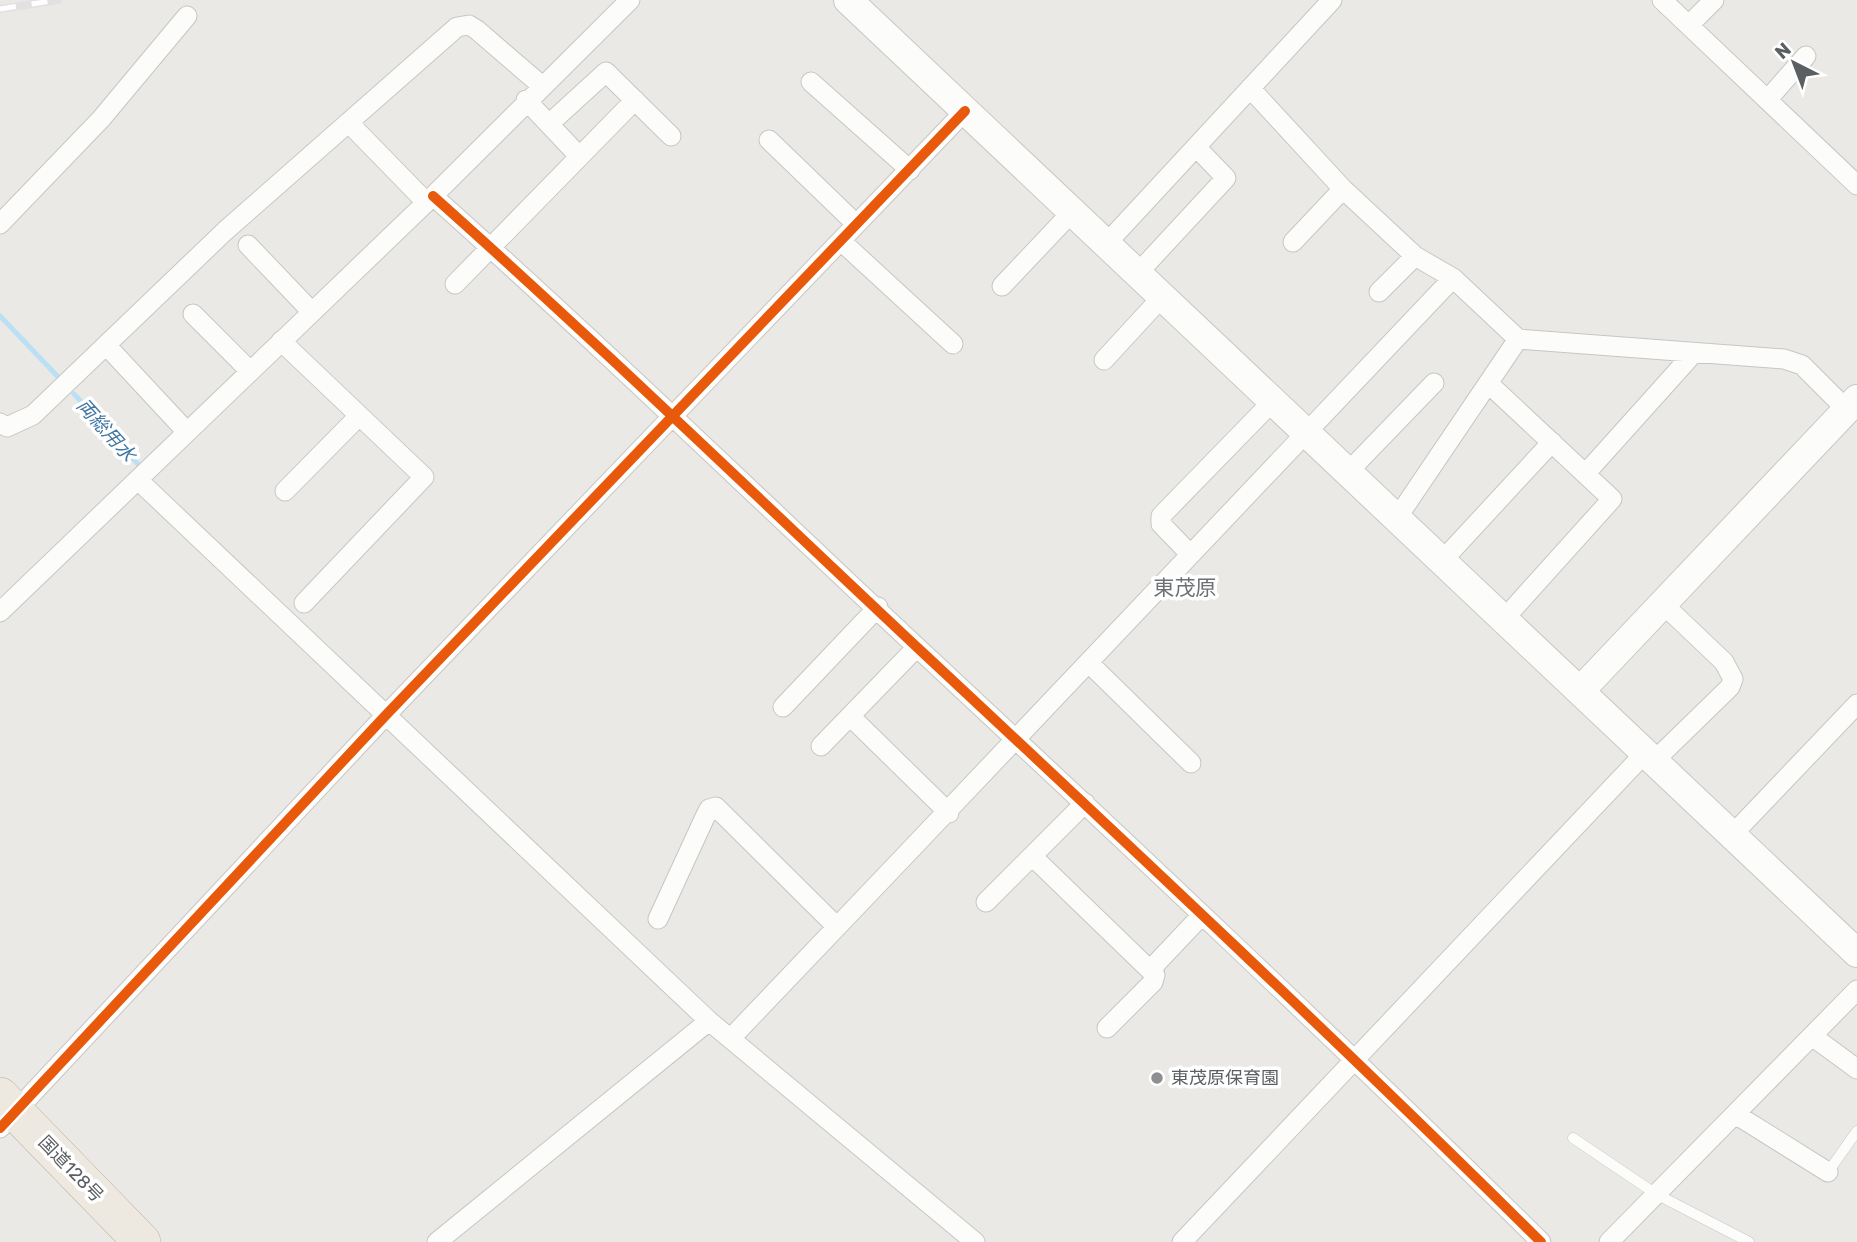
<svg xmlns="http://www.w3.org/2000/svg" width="1857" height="1242" font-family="Rubik,'Noto Sans JP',sans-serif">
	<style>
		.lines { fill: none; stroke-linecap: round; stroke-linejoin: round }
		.stream { stroke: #b9e0f4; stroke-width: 5 }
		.lane-casing { stroke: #c6c6c6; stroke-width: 11 }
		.street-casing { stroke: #c6c6c6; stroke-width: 21 }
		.secondary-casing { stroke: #c7c7c7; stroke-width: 30 }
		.highway-casing { stroke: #c0af94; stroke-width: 38 }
		.lane { stroke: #fcfcfb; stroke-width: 10 }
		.street { stroke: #fcfcfb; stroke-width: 19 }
		.secondary { stroke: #fcfcfb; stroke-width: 28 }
		.highway { stroke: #ede9e1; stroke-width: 37 }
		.rail-casing { stroke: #e2e1e1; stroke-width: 8 }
		.rail { stroke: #fff; stroke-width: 5; stroke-dasharray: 16; stroke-linecap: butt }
		.cycleway-casing { stroke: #fff; stroke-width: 15 }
		.cycleway { stroke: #e8590c; stroke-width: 10 }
		.poi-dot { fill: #8d8f90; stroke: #fff; stroke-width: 2.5 }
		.labels { text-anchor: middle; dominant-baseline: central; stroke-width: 7; stroke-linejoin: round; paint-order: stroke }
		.poi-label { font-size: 18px; fill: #5b5f62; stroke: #fff; text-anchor: start }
		.street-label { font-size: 18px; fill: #5b5f62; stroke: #fff }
		.water-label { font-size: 19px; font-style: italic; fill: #4078a3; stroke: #fff }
		.quarter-label { font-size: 21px; fill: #6c7174; stroke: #fff }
	</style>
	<rect width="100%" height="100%" fill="#eae9e5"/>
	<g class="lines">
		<path class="stream" d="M0,316l61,64
			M74,394l65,71"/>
		<g class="lane-casing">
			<path id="lane" d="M1573,1138l83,56 93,48
				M1828,1172l29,-41"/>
		</g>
		<g class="street-casing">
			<path id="street" d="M1662,0l195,185
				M1689,25l25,-25
				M811,82l99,88
				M1250,88l93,101 72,67 38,22 65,61 266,20 18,6 45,45
				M1768,99l38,-43
				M526,100l53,56
				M349,123l77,79
				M549,124l57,-52 65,64
				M769,140l87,84
				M433,196c166,148 325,302 487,454 209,195 418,391 621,592
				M0,224l101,-105 86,-103
				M841,241l112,103
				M1293,242l50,-53
				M1106,244l226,-244
				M248,245l63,66
				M1137,274l89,-96 -29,-30
				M455,284l180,-184
				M1002,286l70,-74
				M1379,292l36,-36
				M193,314l57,57
				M281,341l143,136 -120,126
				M106,345l81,87
				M1104,360l58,-63
				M1489,384l123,115 -108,120
				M0,423l7,4 26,-12 192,-184 232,-204 12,-2 8,5 65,56
				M1348,472l86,-89
				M1586,473l106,-118
				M138,480l571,541 266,221
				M285,491l74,-75
				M1397,518l121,-179
				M1190,554l-29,-30v-8l112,-115
				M1442,561l110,-119
				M0,612l433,-416 197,-196
				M1091,665l100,98
				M783,707l95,-100
				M851,717l98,96
				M821,746l96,-99
				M1654,761l76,-74 3,-8 -9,-17 -61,-58
				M1732,835l125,-131
				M1032,856l123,119 -2,7 -46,46
				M986,902l99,-99
				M658,919l47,-102 4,-8 7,-2 121,120
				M1150,970l52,-55
				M1812,1036l45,33
				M731,1038c241,-253 483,-505 722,-760
				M1735,1114l93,58
				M0,1128l386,-413 579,-604
				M437,1242l272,-221
				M1182,1242l463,-489
				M1609,1242l248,-252"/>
		</g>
		<g class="secondary-casing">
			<path id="secondary" d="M848,0l1009,953
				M1580,691l277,-292"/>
		</g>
		<g class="highway-casing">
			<path id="highway" d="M0,1096l142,146"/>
		</g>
		<use href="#lane" class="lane"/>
		<use href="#street" class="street"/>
		<use href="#secondary" class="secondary"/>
		<use href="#highway" class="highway"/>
		<g class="rail-casing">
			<path id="rail" d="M0,9l58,-9"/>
		</g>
		<use href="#rail" class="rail"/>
		<g class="cycleway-casing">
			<path id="cycleway" d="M433,196c166,148 325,302 487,454 209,195 418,391 621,592
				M0,1128l386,-413 579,-604"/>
		</g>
		<use href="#cycleway" class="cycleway"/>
	</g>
	<circle class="poi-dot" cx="1157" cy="1078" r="7"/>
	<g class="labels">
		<g class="poi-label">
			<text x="1171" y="1078">東茂原保育園</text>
		</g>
		<g class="street-label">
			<text transform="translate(71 1169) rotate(46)">国道128号</text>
		</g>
		<g class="water-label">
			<text transform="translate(106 430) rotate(48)">両総用水</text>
		</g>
		<g class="quarter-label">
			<text x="1185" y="587">東茂原</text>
		</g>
	</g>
	<g transform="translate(1794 63) rotate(318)" stroke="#ffffff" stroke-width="5" paint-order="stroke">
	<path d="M0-5L12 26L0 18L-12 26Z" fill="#5b5f62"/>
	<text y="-10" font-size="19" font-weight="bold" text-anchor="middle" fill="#5b5f62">N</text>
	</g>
</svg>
